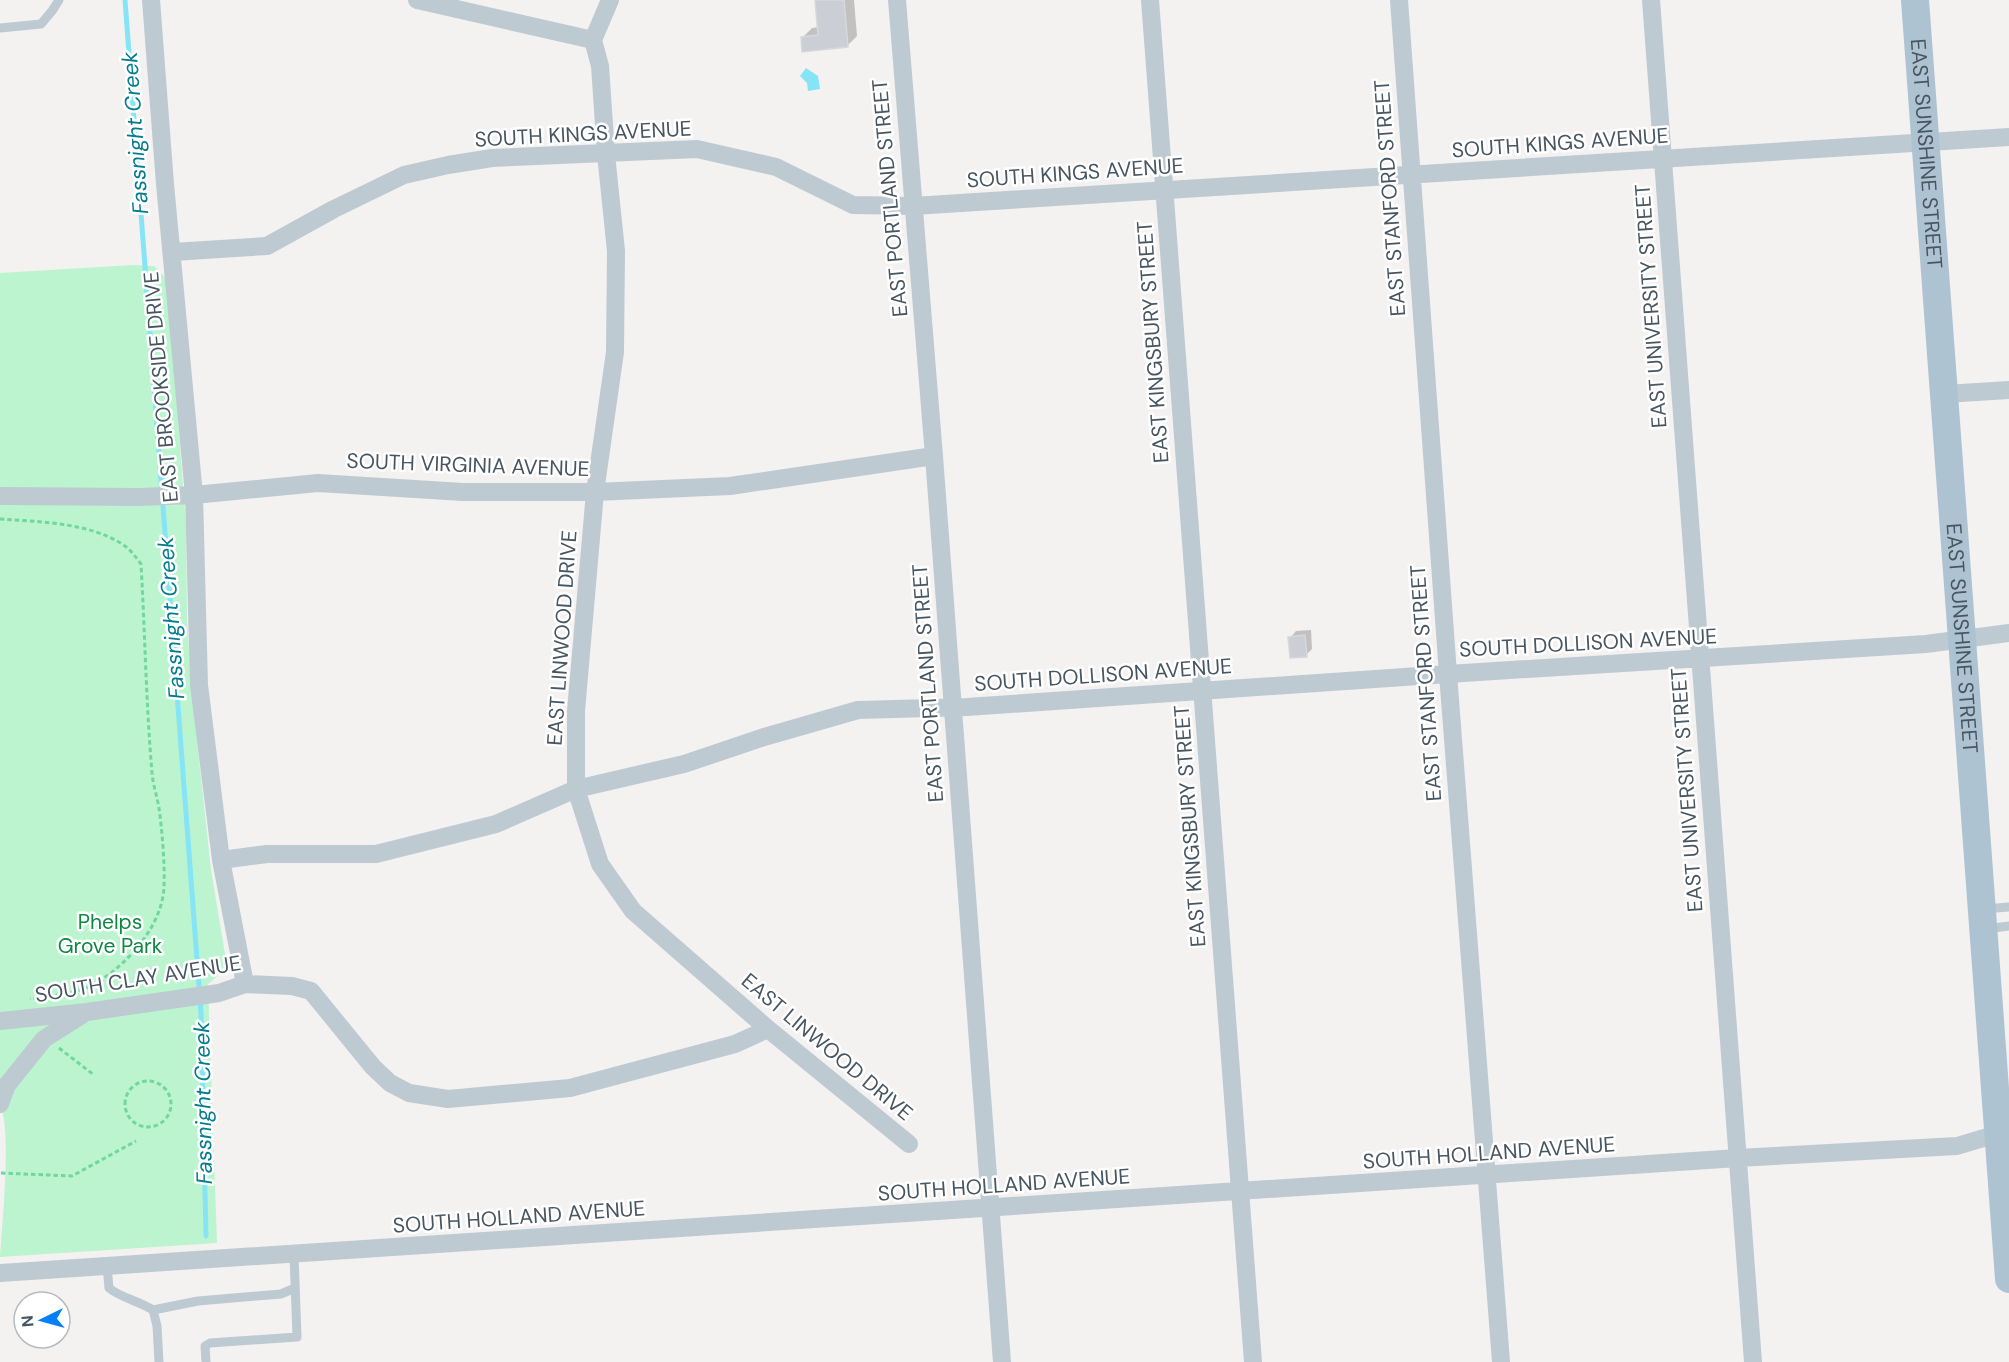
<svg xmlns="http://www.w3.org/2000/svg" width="2009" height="1362" font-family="'DM Sans',sans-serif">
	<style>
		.green { fill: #bcf4cf }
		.water { fill: #85e5f6 }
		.shadow { fill: #0003 }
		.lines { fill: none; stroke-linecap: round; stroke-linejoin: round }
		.stream { stroke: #85e5f6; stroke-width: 5 }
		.building { fill: #cbced4; stroke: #d5d8dd; stroke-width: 1.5 }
		.path { stroke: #70d79e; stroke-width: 3; stroke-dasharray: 4.5 3; stroke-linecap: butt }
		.lane { stroke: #becad2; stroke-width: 9 }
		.street { stroke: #becad2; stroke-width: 18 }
		.primary { stroke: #aec3d2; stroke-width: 28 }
		.labels { text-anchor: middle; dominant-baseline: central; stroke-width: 5; stroke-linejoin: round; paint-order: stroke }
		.street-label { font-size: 21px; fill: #475661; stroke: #fff }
		.park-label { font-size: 21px; fill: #0d8742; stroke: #fff }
		.water-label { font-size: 22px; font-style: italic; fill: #047c90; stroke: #fff }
	</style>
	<rect width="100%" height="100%" fill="#f4f1f1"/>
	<path class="green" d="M133,265l21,1 10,10 4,10 18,240 1,93 5,76 19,175 15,90 -3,11 -15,13 9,259 -217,14c2,-31 12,-129 0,-152v-832z"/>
	<path class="water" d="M806,68l12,8 2,13 -12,2 -1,-8 -7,-7z"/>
	<path class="shadow" d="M817,0h37l3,36 -10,10 -45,-8 10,-10 7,-1z
		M1311,630l1,19 -6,6 -16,-17 6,-7z"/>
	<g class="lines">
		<path class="stream" d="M125,0l76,1013 5,223"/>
	</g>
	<path class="building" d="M815,0h29l4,47 -46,5 -1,-15 17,-2z
		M1305,635l2,22 -17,1 -2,-21z"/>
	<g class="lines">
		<path class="path" d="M0,519c39,3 87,3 122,25 8,5 13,12 19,20 4,69 5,139 11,209 1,12 5,23 7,35 3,22 6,56 5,78 -1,39 -36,78 -68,97 -19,11 -45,13 -66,16
			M59,1048l35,27
			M125 1104a23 23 0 1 1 46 0a23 23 0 1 1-46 0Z
			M1,1173l71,3 64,-35"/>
		<path class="lane" d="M0,28l41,-4 11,-13 7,-11
			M1984,909l25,-2
			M1986,929l23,-3
			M107,1266l2,22c10,9 30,13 44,22l4,16 2,36
			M153,1310l45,-9 83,-7 14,-6
			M206,1362l-1,-16 5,-3 87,-6 -3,-83"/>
		<path class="street" d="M151,0l14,184 29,311 5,190 22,175 24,124
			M417,0l176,40
			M610,0l-17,40 7,26 6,88 10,97 -1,101 -20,140 -19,219v78l24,75 33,47 135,118 141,115
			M897,0l37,456 68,906
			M1150,0l103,1362
			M1399,0l49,674 53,688
			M1651,0l102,1362
			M173,252l94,-6 67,-37 70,-34 44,-10 44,-7 205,-9 79,18 77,38 60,1 1096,-69
			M1945,394l64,-4
			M0,496l139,1 55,-2 124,-12 145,9h132l135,-6 204,-30
			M221,860l46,-6h109l120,-30 80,-35 108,-25 80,-27 94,-27 109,-3 481,-33 478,-30 83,-11
			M0,1021l87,-9 132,-19 26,-9 47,2 19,5 62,76 17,16 19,10 39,6 122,-11 165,-44 33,-15
			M0,1104l7,-19 37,-46 38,-24
			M0,1273l1738,-115 219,-12 50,-15"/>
		<path class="primary" id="s1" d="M1915,0l94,1279"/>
	</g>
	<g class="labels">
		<g class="street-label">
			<text transform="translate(583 134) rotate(-3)">SOUTH KINGS AVENUE</text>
			<text transform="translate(1560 143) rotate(-4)">SOUTH KINGS AVENUE</text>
			<text stroke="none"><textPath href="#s1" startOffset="154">EAST SUNSHINE STREET</textPath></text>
			<text transform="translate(1075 173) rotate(-4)">SOUTH KINGS AVENUE</text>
			<text transform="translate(890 198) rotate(-95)">EAST PORTLAND STREET</text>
			<text transform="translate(1390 198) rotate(-94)">EAST STANFORD STREET</text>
			<text transform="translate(1651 306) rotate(-94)">EAST UNIVERSITY STREET</text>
			<text transform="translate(1153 342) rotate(-94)">EAST KINGSBURY STREET</text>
			<text transform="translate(161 387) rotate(-95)">EAST BROOKSIDE DRIVE</text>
			<text transform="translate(468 465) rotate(2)">SOUTH VIRGINIA AVENUE</text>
			<text transform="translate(562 638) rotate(-86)">EAST LINWOOD DRIVE</text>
			<text stroke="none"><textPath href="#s1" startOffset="640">EAST SUNSHINE STREET</textPath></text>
			<text transform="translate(1588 643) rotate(-3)">SOUTH DOLLISON AVENUE</text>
			<text transform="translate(1103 675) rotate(-4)">SOUTH DOLLISON AVENUE</text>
			<text transform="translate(928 683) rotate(-94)">EAST PORTLAND STREET</text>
			<text transform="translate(1426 683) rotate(-94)">EAST STANFORD STREET</text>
			<text transform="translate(1687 790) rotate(-94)">EAST UNIVERSITY STREET</text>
			<text transform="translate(1190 826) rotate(-94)">EAST KINGSBURY STREET</text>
			<text transform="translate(138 979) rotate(-9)">SOUTH CLAY AVENUE</text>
			<text transform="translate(827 1047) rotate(40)">EAST LINWOOD DRIVE</text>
			<text transform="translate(1489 1153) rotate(-4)">SOUTH HOLLAND AVENUE</text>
			<text transform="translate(1004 1185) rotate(-4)">SOUTH HOLLAND AVENUE</text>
			<text transform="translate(519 1217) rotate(-4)">SOUTH HOLLAND AVENUE</text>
		</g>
		<g class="park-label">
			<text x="110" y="922">Phelps<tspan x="110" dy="24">Grove Park</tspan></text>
		</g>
		<g class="water-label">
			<text transform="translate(135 133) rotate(-94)">Fassnight Creek</text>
			<text transform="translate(171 618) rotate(-94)">Fassnight Creek</text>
			<text transform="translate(203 1103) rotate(-91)">Fassnight Creek</text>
		</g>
	</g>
	<g transform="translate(42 1320) rotate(265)"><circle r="28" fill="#ffffff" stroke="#b5bbc0" stroke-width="1.5"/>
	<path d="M0-4.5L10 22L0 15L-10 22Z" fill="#067ff9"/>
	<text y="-9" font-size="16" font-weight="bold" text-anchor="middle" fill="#475661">N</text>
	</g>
</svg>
